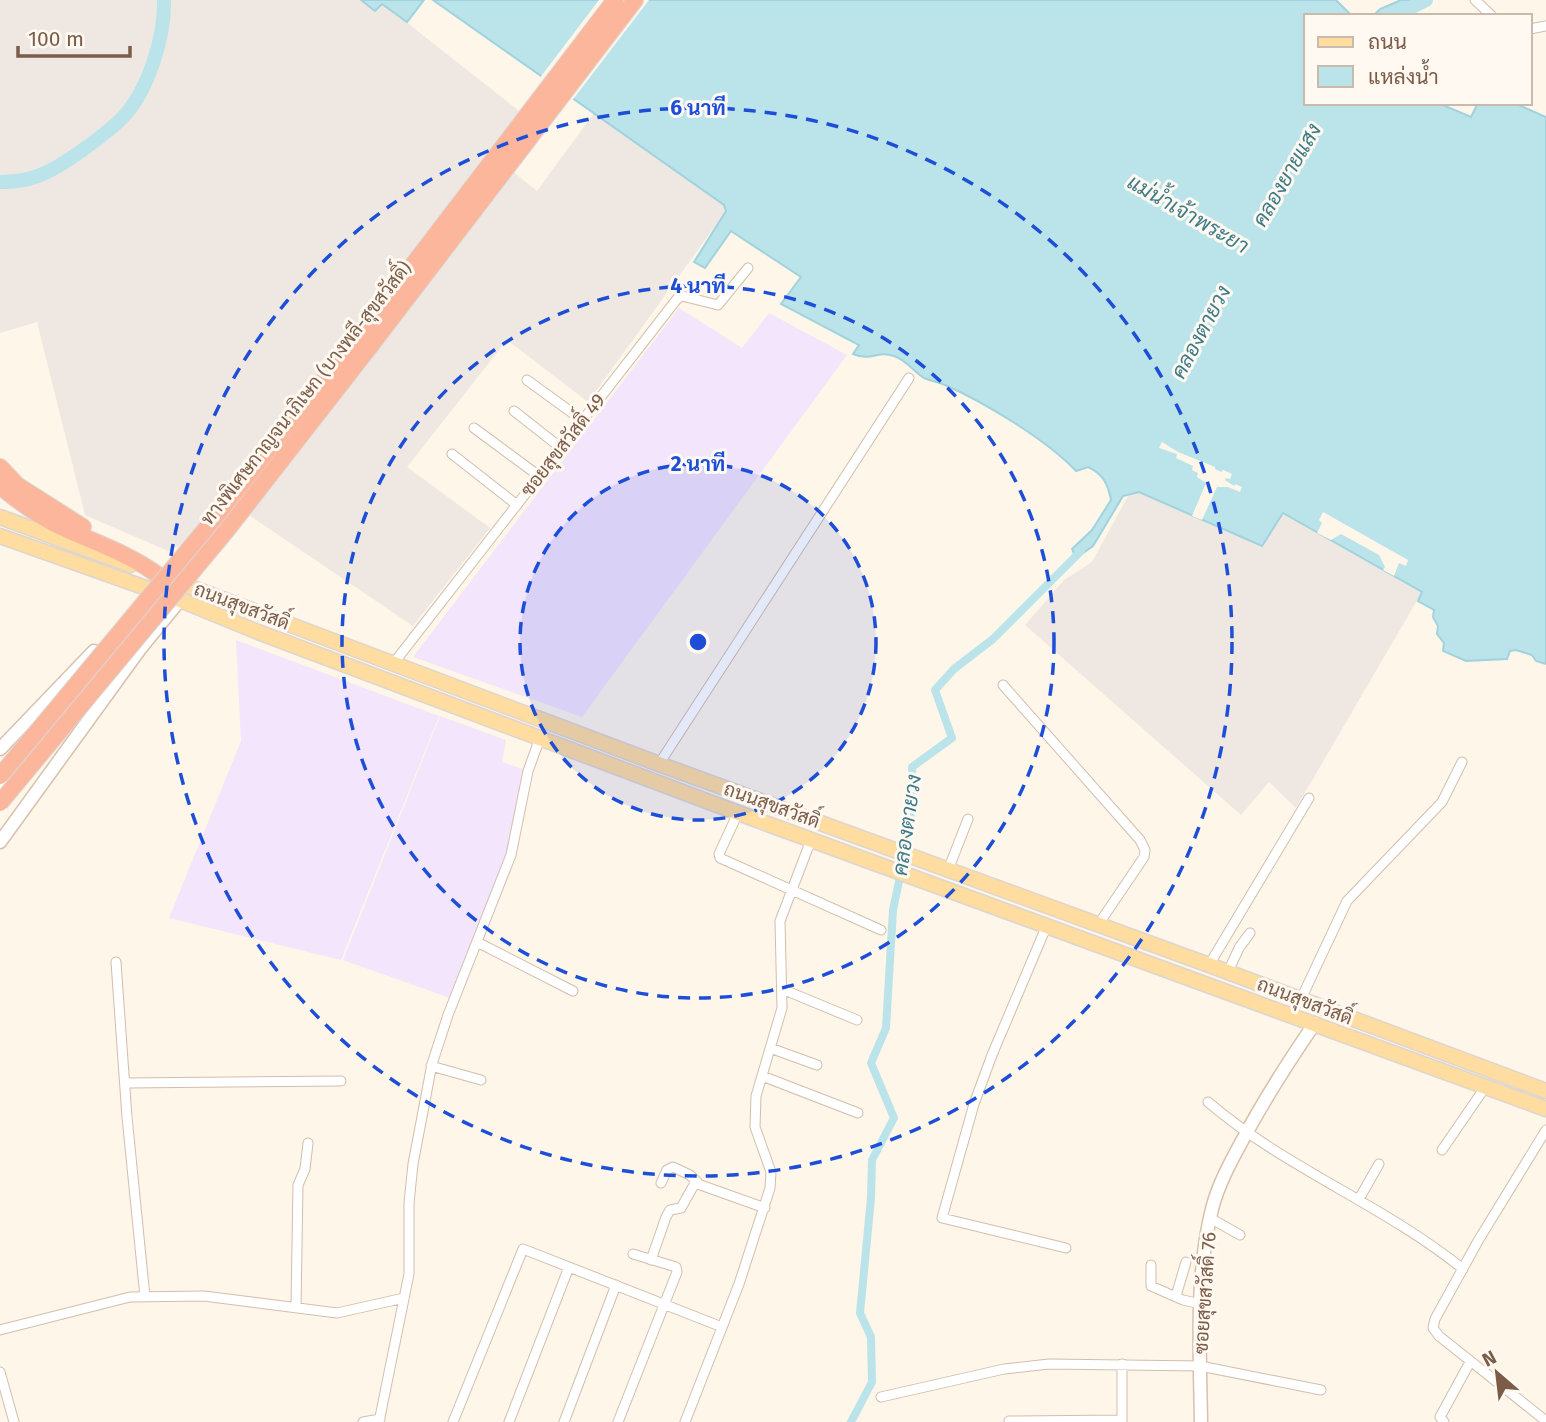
<svg xmlns="http://www.w3.org/2000/svg" width="1546" height="1422" font-family="'Fira Sans',Sarabun,sans-serif">
	<style>
		.industrial { fill: #efe8e2 }
		.education { fill: #f3e5fb }
		.water { fill: #bbe3ea; stroke: #a0d3dd; stroke-width: 2 }
		.pier { fill: #fef6e9 }
		.lines { fill: none; stroke-linecap: round; stroke-linejoin: round }
		.canal { stroke: #bbe3ea; stroke-width: 8 }
		.river { stroke: #bbe3ea; stroke-width: 14 }
		.street-casing { stroke: #d2bead; stroke-width: 11 }
		.secondary-casing { stroke: #d8c0ac; stroke-width: 15 }
		.primary-casing { stroke: #ddd5d0; stroke-width: 17 }
		.highway-casing { stroke: #ddd5d0; stroke-width: 18 }
		.street { stroke: #fff; stroke-width: 9 }
		.secondary { stroke: #fff; stroke-width: 12 }
		.primary { stroke: #ffdc9f; stroke-width: 14 }
		.highway { stroke: #fcb69c; stroke-width: 16 }
		.highway-bridge-casing { stroke: #ddd5d0; stroke-width: 18; stroke-linecap: butt }
		.highway-bridge { stroke: #fcb69c; stroke-width: 16 }
		.ring { fill: none; stroke: #1d4ed8; stroke-width: 3.5; stroke-dasharray: 12 9 }
		.labels { text-anchor: middle; dominant-baseline: central; stroke-width: 6; stroke-linejoin: round; paint-order: stroke }
		.street-label { font-size: 19px; fill: #7b5c49; stroke: #fff9f1 }
		.water-label { font-size: 21px; font-style: italic; fill: #3e7b89; stroke: #fff9f1 }
		.centre { fill: #1d4ed8; stroke: #fff9f1; stroke-width: 3.5 }
		.ring-label { font-size: 21px; text-anchor: middle; font-weight: bold; fill: #1d4ed8; stroke: #fff9f1; stroke-width: 6; stroke-linejoin: round; paint-order: stroke }
	</style>
	<rect width="100%" height="100%" fill="#fef6e9"/>
	<path class="industrial" d="M0,0h361l14,11 7,-8 151,119 -28,43 32,26 57,-78 130,92 2,6 -138,191 -81,-62 -100,127 83,61 -77,98 -164,-111 -81,36 -83,-36 -48,-193 -37,11z
		M1139,492l123,54 20,-33 140,79 -126,216 -27,-26 -28,33 -216,-190 39,-45 28,-18 36,-66z"/>
	<path class="education" d="M679,308l63,40 27,-35 78,42 -265,362 -169,-60z
		M236,640l203,76 -98,244 -172,-42 72,-177z
		M440,716l66,24 -4,22 23,8 -17,83 -58,145 -107,-38z"/>
	<path class="water" d="M361,0h63l-17,22 -25,-18 -7,7z
		M433,0h903l16,16h-46v87h132l33,14 6,-12 -3,-2h40l32,14v547l-10,-3 -4,-6 -16,-5 -6,1 -3,8 -41,2 -23,-10 1,-8 -7,-9 1,-8 -5,-9 1,-7 -16,-9 4,-9 -139,-79 -21,33 -123,-54 -16,4 -30,50 -17,12 -4,-9 20,-19 19,-30c-3,-16 -8,-26 -23,-33l-12,4c-29,-31 -92,-69 -131,-86 -7,-3 -14,-4 -21,-7 -10,-6 -19,-19 -30,-22 -17,-6 -22,6 -41,-2l6,-9 -78,-41 20,-27 -70,-46 -26,37 -11,-6 32,-51 -2,-6z
		M1401,0h25l-7,3 -11,13h-35l7,-7z"/>
	<path class="pier" d="M599,0h50l-78,102 -32,-23z
		M1162,442l16,10 37,15v2l6,3 2,-2 9,4 -2,5 -4,-1 -1,2 9,6 1,-2 7,3 -2,5 -12,-5h-11l-15,33 -10,-4 14,-33 -9,-6 1,-4 -6,-3 1,-4 -17,-8 1,-4 -18,-6z
		M1323,512l85,48 -2,6 -7,-3 -5,13 -11,-6 2,-3 -6,-12 -38,-21 -10,6 -14,-7 5,-10 -3,-3z"/>
	<g class="lines">
		<path class="canal" d="M851,1422l21,-40 -1,-45 -11,-24 11,-115 1,-38 22,-42 -23,-55 15,-35 7,-118 15,-72 5,-43 -1,-28 40,-29 -17,-48 19,-21 39,-30 88,-88"/>
		<path class="river" d="M1394,16l32,-16
			M0,182c15,0 34,-3 47,-10 18,-8 65,-42 78,-57 24,-27 40,-80 39,-115"/>
		<g class="street-casing">
			<path id="street" d="M1475,0l17,16
				M1530,29l16,-3
				M527,380l55,40
				M514,411l47,37
				M474,428l65,48
				M452,454l65,51
				M393,664l284,-365 5,-3 36,9 30,-37
				M1003,685l137,155 5,10 -1,7 -46,68
				M659,764l250,-386
				M738,813l-19,41 1,4 161,72
				M948,870l20,-51
				M1047,925l-55,130 -18,49 -32,114 124,30
				M477,942l96,49
				M116,962l11,155 18,180
				M1209,965l100,-167
				M1228,972l11,-24 11,-15
				M782,989l75,31
				M1301,999l46,-98 95,-99 20,-40
				M770,1048l47,17
				M431,1066l50,14
				M762,1076l96,37
				M126,1083l215,-2
				M1208,1102c77,66 176,103 255,167
				M1546,1130l-68,111 -43,78 -2,9 6,8 107,85
				M1442,1150l44,-64
				M661,1183l6,-13 6,-3 17,8 8,8
				M1359,1199l20,-35
				M1210,1218l30,17
				M651,1260l15,-43 4,-7 11,-2 14,-25 70,25
				M1151,1265v21l32,14 18,4
				M1176,1296l10,-34
				M296,1308l2,-123 7,-16 3,-26
				M0,1330l130,-33 74,-1 133,17 67,-15
				M1122,1364v58
				M0,1372l14,50
				M881,1397l123,-28 45,-5 151,2 121,24
				M1009,1421l113,-1
				M363,1422l17,-3
				M379,1422l30,-148v-71l4,-39 19,-100 16,-49 63,-160 17,-84 12,-33
				M453,1422l70,-173 199,78
				M509,1422l60,-155
				M564,1422l52,-137
				M618,1422l59,-150 -1,-5 -43,-13
				M685,1422l54,-138 31,-96 1,-16 -16,-45 1,-31 26,-88 -2,-87 31,-81
				M1444,1422l-4,-5 30,-55"/>
		</g>
		<g class="secondary-casing">
			<path id="secondary" d="M0,749l94,-98
				M0,842l140,-193 40,-49
				M1201,1422c-1,-70 -6,-145 11,-213 6,-24 18,-46 30,-68 22,-41 46,-79 73,-118"/>
		</g>
		<g class="primary-casing">
			<path id="primary" d="M0,517l130,48
				M0,536l180,64 78,32 499,188 789,289
				M156,574l503,190 550,201 337,126"/>
		</g>
		<g class="highway-casing">
			<path id="highway" d="M360,334l255,-334
				M372,344l263,-344
				M0,467l17,18 66,42
				M0,486c19,16 37,29 59,40 34,16 69,27 99,49"/>
		</g>
		<use href="#street" class="street"/>
		<use href="#secondary" class="secondary"/>
		<use href="#primary" class="primary"/>
		<use href="#highway" class="highway"/>
		<g class="highway-bridge-casing">
			<path id="highway-bridge" d="M0,776l214,-257 146,-185
				M0,803l227,-273 145,-186"/>
		</g>
		<use href="#highway-bridge" class="highway-bridge"/>
	</g>
	<circle cx="698" cy="642" r="178" fill="#1d4ed8" fill-opacity=".12"/>
	<g class="ring">
		<circle cx="698" cy="642" r="178"/>
		<circle cx="698" cy="642" r="356"/>
		<circle cx="698" cy="642" r="534"/>
	</g>
	<g class="labels">
		<g class="street-label">
			<text transform="translate(306 393) rotate(-52)">ทางพิเศษกาญจนาภิเษก (บางพลี-สุขสวัสดิ์)</text>
			<text transform="translate(563 445) rotate(-52)">ซอยสุขสวัสดิ์ 49</text>
			<text transform="translate(242 606) rotate(21)">ถนนสุขสวัสดิ์</text>
			<text transform="translate(772 805) rotate(20)">ถนนสุขสวัสดิ์</text>
			<text transform="translate(1305 1001) rotate(21)">ถนนสุขสวัสดิ์</text>
			<text transform="translate(1205 1293) rotate(-86)">ซอยสุขสวัสดิ์ 76</text>
		</g>
		<g class="water-label">
			<text transform="translate(1287 175) rotate(-60)">คลองยายแสง</text>
			<text transform="translate(1188 214) rotate(30)">แม่น้ำเจ้าพระยา</text>
			<text transform="translate(1201 332) rotate(-62)">คลองตายวง</text>
			<text transform="translate(907 825) rotate(-82)">คลองตายวง</text>
		</g>
	</g>
	<circle cx="698" cy="642" r="10" class="centre"/>
	<g class="ring-label">
		<text x="698" y="115">6 นาที</text>
		<text x="698" y="293">4 นาที</text>
		<text x="698" y="471">2 นาที</text>
	</g>
	<rect x="1304" y="14" width="228" height="91" fill="#fff9f1" stroke="#cabaae" stroke-width="2"/>
	<rect x="1318" y="37" width="35" height="10" fill="#ffdc9f" stroke="#cabaae" stroke-width="2"/>
	<text x="1368" y="49" font-size="21" fill="#7b5c49">ถนน</text>
	<rect x="1318" y="66" width="35" height="21" fill="#bbe3ea" stroke="#cabaae" stroke-width="2"/>
	<text x="1368" y="84" font-size="21" fill="#7b5c49">แหล่งน้ำ</text>
	<g transform="translate(1497 1373) rotate(332)" stroke="#fff9f1" stroke-width="5" paint-order="stroke">
	<path d="M0-5L12 26L0 18L-12 26Z" fill="#7b5c49"/>
	<text y="-10" font-size="19" font-weight="bold" text-anchor="middle" fill="#7b5c49">N</text>
	</g>
	<path d="M18 46v10h112v-10" fill="none" stroke="#7b5c49" stroke-width="3.5"/>
	<text x="28" y="46" font-size="21" fill="#7b5c49" stroke="#fff9f1" stroke-width="5" paint-order="stroke">100 m</text>
</svg>
